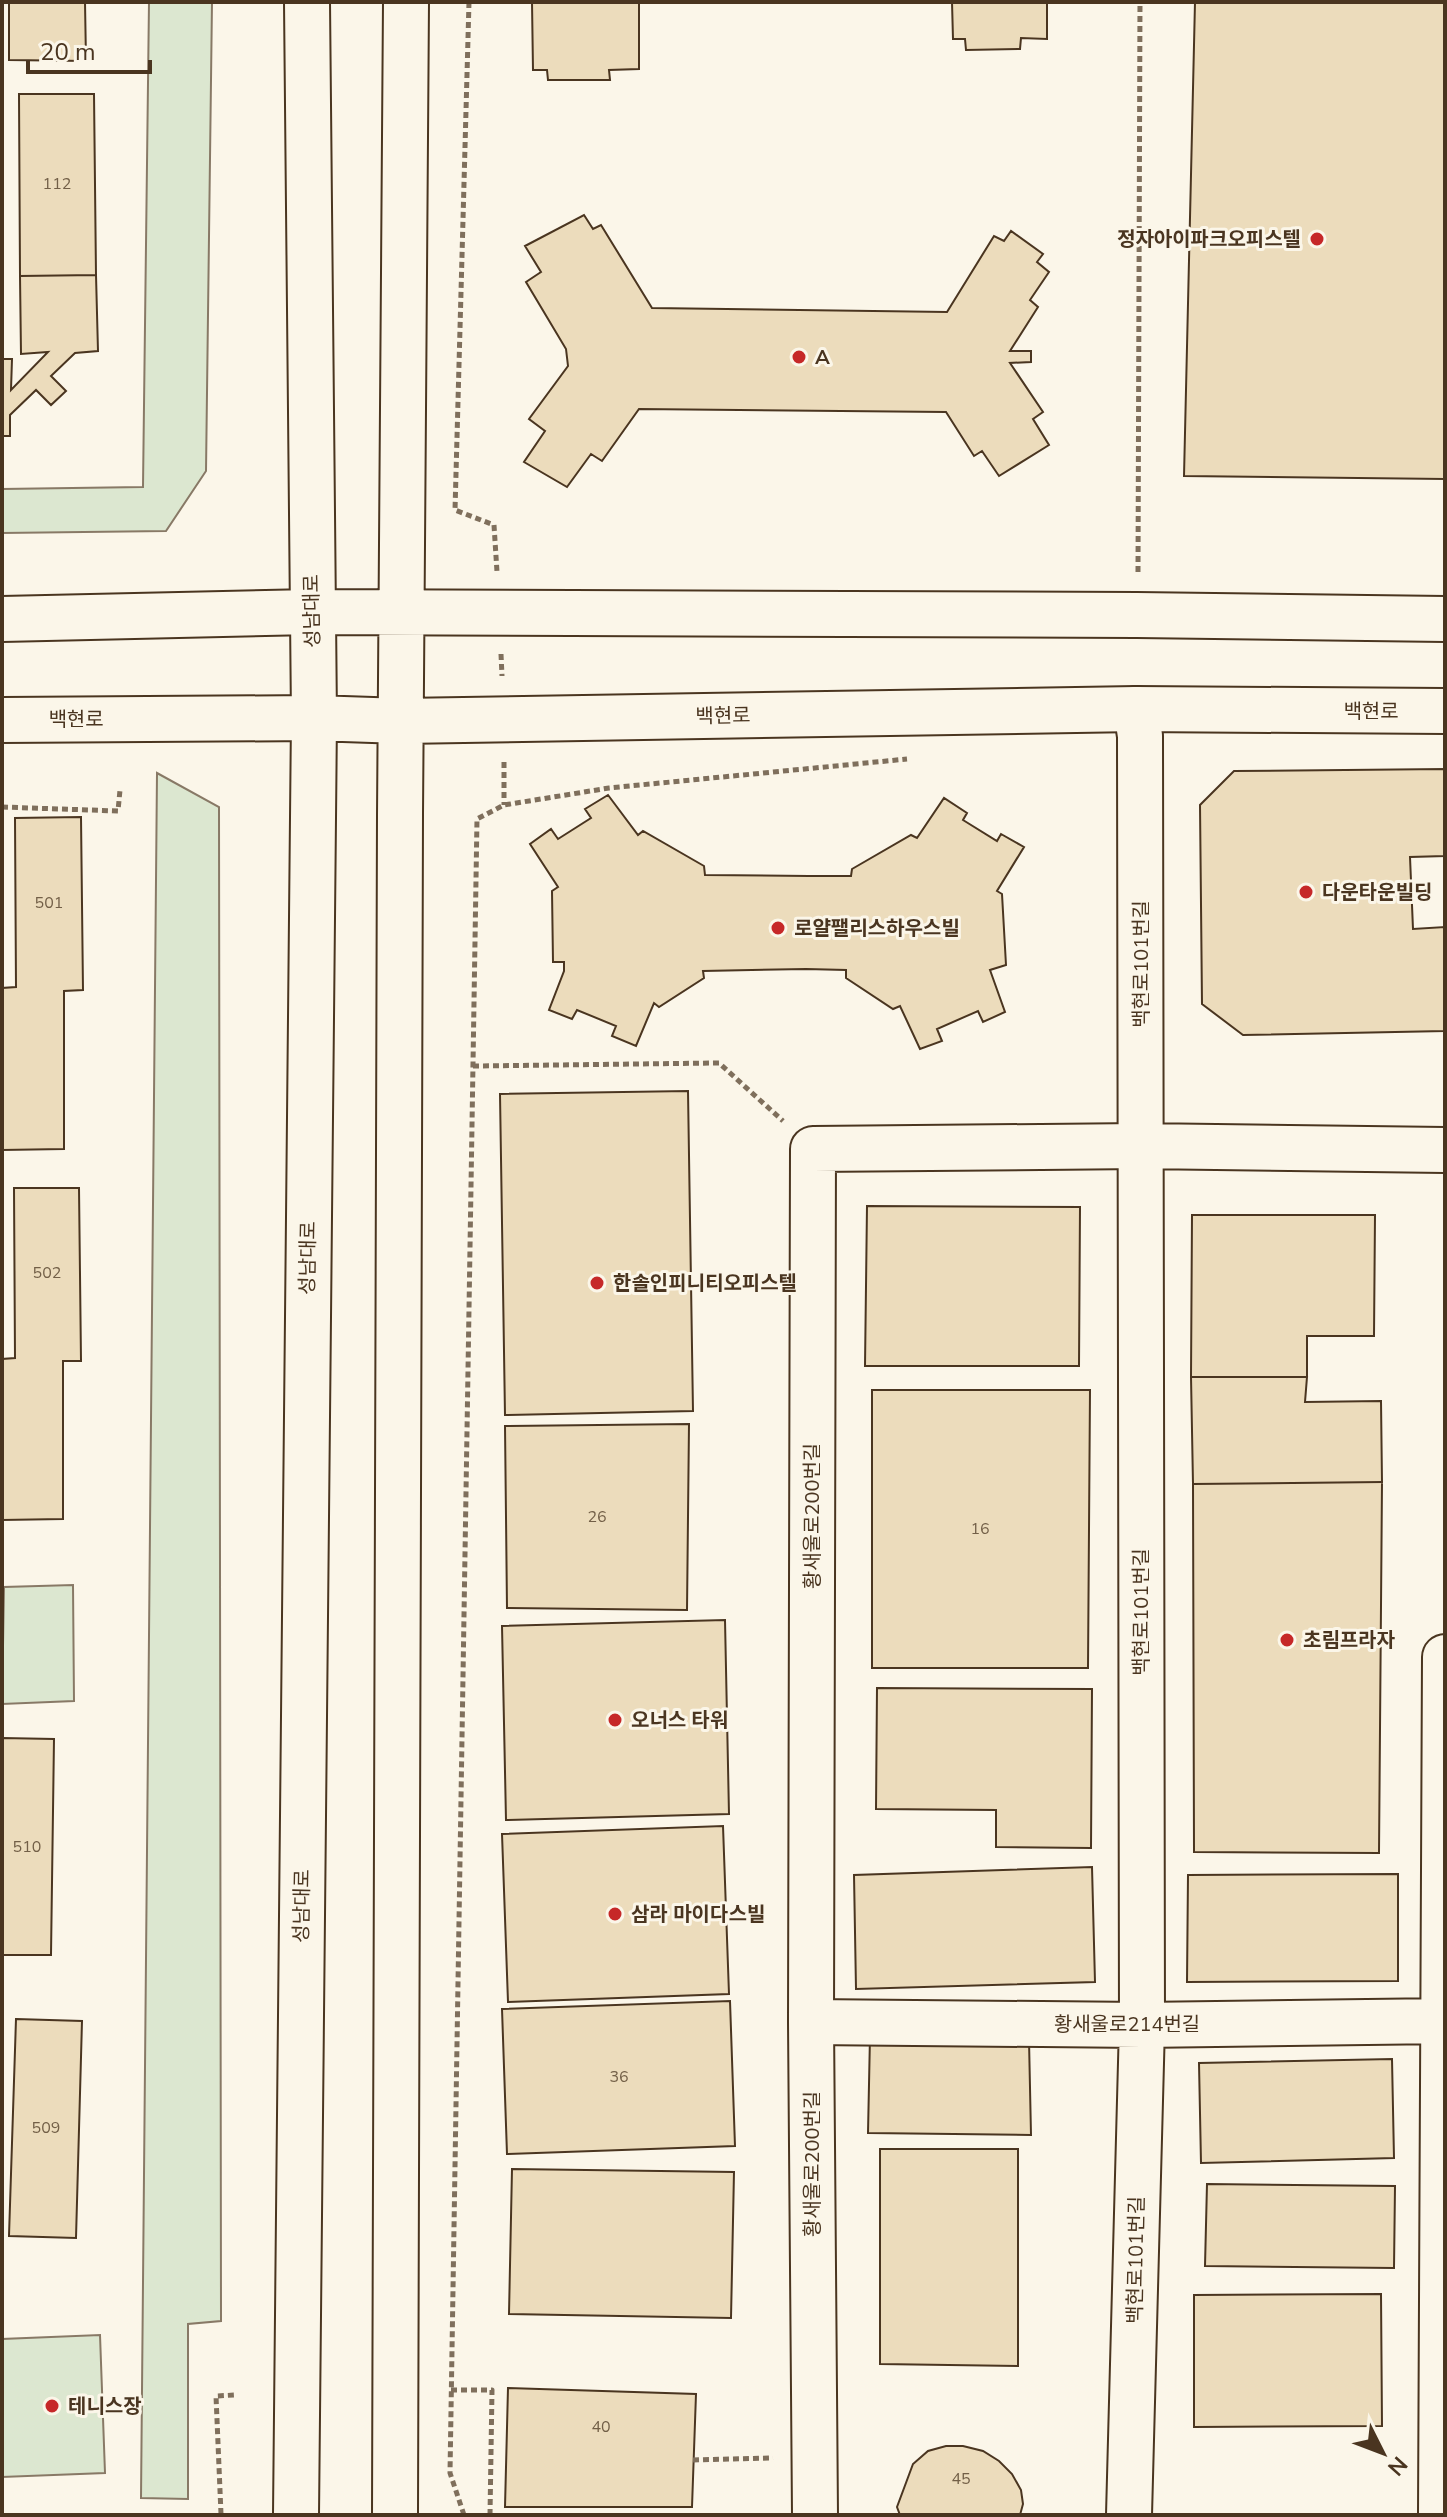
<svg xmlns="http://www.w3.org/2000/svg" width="1447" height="2517" font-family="'Nunito Sans','Noto Sans KR',sans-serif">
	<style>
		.green { fill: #dce7d0; stroke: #887966; stroke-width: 2 }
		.building { fill: #ecdcbc; stroke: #4a3520; stroke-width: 2 }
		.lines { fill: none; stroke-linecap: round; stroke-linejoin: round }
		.minor-casing { stroke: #4a3520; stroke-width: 48 }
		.major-casing { stroke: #4a3520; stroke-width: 48 }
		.path { stroke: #7f6f5c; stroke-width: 5; stroke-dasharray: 6 4; stroke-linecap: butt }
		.minor { stroke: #fbf6e9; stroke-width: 44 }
		.major { stroke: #fbf6e9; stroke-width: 44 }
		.poi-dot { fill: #c62828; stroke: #fbf6e9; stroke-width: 3 }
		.labels { text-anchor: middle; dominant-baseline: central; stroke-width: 6; stroke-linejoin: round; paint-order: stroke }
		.number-label { font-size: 16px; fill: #725f47 }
		.poi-label { font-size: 20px; font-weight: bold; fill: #4a3520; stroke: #fbf6e9; text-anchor: start }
		.street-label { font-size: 20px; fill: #4a3520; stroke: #fbf6e9 }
	</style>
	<rect width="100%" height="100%" fill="#fbf6e9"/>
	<path class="green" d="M149,2h63l-6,469 -40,60 -164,2v-44l141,-2z
		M157,773l62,34 2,1514 -33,3v175l-47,-1z
		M73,1585l1,116 -72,3 2,-117z
		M100,2335l5,138 -103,4v-138z"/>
	<path class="building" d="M9,2h76l1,59 -77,-1z
		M532,2h107v67l-30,1 1,10h-62l-1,-10h-14z
		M952,2h95v37l-26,-1 -1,11 -54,1 -1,-11h-12z
		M1195,2h250v477l-261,-3z
		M19,94h75l2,181 -76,1z
		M584,215l9,14 8,-4 51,83 295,4 47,-76 10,5 7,-10 32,23 -6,8 12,10 -19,28 8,7 -28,44h21v11l-21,1 33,49 -10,7 16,26 -50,31 -17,-25 -8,5 -28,-44 -307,-3 -37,52 -11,-7 -24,33 -43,-25 21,-31 -16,-12 39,-53 -2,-17 -40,-67 15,-10 -16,-26z
		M96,275l2,76 -23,2 -24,23 15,15 -15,14 -15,-15 -26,25v21h-8v-77h10l-1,31 37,-38 -27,2 -1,-78z
		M1445,769v87l-35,1 3,72 32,-2v104l-202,4 -41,-31 -2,-199 34,-34z
		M608,795l30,40 5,-4 61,35 1,9 104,1h42l1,-7 59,-34 6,3 27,-40 23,15 -4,7 34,21 4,-7 23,13 -27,44 5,3 4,71 -16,5 15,42 -22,10 -5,-11 -41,18 5,12 -22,8 -20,-43 -7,3 -47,-31v-8l-40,-1 -103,2 1,7 -45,29 -5,-4 -18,43 -24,-10 4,-10 -39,-16 -5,9 -23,-9 15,-39v-9h-11l-1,-71 6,-4 -28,-43 21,-15 7,10 33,-21 -6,-9z
		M81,817l2,173 -19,1v158l-62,1v-162l14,-1 -1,-169z
		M688,1091l5,320 -188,4 -5,-321z
		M14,1188h65l2,173h-18v158l-61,1v-161l13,-1z
		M867,1206l213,1 -1,159h-214z
		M1192,1215h183l-1,121h-67v41h-116z
		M1191,1377h116l-2,25 76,-1 1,81 -189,2z
		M872,1390h218l-2,278h-216z
		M689,1424l-2,186 -180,-2 -2,-182z
		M1382,1482l-3,371 -185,-1 -1,-368z
		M725,1620l4,194 -223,6 -4,-194z
		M877,1688l215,1 -1,159 -95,-1v-37l-120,-1z
		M2,1738l52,1 -3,216h-49z
		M723,1826l6,168 -221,8 -6,-168z
		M1092,1867l3,115 -239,7 -2,-114z
		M1398,1874v107l-211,1 1,-107z
		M730,2001l5,145 -228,8 -5,-145z
		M16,2019l66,2 -6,217 -67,-2z
		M870,2036l159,4 2,95 -163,-2z
		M1392,2059l2,99 -193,5 -2,-100z
		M880,2149h138v217l-138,-2z
		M512,2169l222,3 -3,146 -222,-4z
		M1207,2184l188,2 -1,82 -189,-2z
		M1381,2294l1,132 -188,1v-132z
		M508,2388l188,6 -4,113h-187z
		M946,2446h17l20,5 16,10 13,13 9,16 2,14 -3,11h-120l-3,-8 16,-43 15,-13z"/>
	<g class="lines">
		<g class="minor-casing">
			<path id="minor" d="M811,2022l331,3 303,-4
				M815,2515l-4,-493 2,-873 328,-3 304,4
				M1129,2515l13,-490 -2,-1289 -4,-27
				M1441,2515l4,-858"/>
		</g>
		<g class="major-casing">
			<path id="major" d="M2,619l309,-7 826,3 308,4
				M2,720l312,-2 88,3 734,-12 309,2
				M296,2515l18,-1797 -7,-716
				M395,2515l5,-1700 6,-813"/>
		</g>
		<path class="path" d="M469,2l-14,508 39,15 3,47
			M1138,572l2,-570
			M501,654l1,22
			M504,762v43
			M2,807l116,4 2,-21
			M473,1066l246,-3 64,58
			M451,2390h41l-2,125
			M693,2460l80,-2
			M221,2514l-5,-118 19,-1
			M464,2515l-14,-42 27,-1654 27,-14 105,-17 298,-29"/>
		<use href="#minor" class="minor"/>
		<use href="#major" class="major"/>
	</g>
	<g class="poi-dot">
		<circle cx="1317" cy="239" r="8"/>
		<circle cx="799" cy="357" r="8"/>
		<circle cx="1306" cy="892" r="8"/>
		<circle cx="778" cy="928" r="8"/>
		<circle cx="597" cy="1283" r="8"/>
		<circle cx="1287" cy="1640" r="8"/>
		<circle cx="615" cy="1720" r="8"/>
		<circle cx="615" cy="1914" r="8"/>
		<circle cx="52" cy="2406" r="8"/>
	</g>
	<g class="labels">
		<g class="number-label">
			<text x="57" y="184">112</text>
			<text x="49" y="903">501</text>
			<text x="47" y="1273">502</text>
			<text x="597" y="1517">26</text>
			<text x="980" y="1529">16</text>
			<text x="27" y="1847">510</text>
			<text x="619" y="2077">36</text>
			<text x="46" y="2128">509</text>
			<text x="601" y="2427">40</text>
			<text x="961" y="2479">45</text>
		</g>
		<g class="poi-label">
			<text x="1301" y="239" text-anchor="end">정자아이파크오피스텔</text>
			<text x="815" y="357">A</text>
			<text x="1322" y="892">다운타운빌딩</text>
			<text x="794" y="928">로얄팰리스하우스빌</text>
			<text x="613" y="1283">한솔인피니티오피스텔</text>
			<text x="1303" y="1640">초림프라자</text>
			<text x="631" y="1720">오너스 타워</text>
			<text x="631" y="1914">삼라 마이다스빌</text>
			<text x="68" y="2406">테니스장</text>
		</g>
		<g class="street-label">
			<text transform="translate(312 611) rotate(-91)">성남대로</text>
			<text x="1371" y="711">백현로</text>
			<text transform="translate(723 716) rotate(-1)">백현로</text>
			<text x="76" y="719">백현로</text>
			<text transform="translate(1141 964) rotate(-90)">백현로101번길</text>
			<text transform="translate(308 1258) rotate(-89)">성남대로</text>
			<text transform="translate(812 1516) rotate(-90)">황새울로200번길</text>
			<text transform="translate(1141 1612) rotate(-90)">백현로101번길</text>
			<text transform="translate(302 1906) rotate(-89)">성남대로</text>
			<text x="1127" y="2024">황새울로214번길</text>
			<text transform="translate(812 2164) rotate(-90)">황새울로200번길</text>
			<text transform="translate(1136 2260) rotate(-89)">백현로101번길</text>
		</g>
	</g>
	<rect width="1447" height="2517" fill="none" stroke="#4a3520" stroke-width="8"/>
	<g transform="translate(1383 2453) rotate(132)" stroke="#fbf6e9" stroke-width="6" paint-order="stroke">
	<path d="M0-6L14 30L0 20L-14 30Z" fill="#4a3520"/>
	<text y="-12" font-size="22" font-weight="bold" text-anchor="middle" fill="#4a3520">N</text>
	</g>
	<path d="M28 60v12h122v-12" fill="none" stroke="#4a3520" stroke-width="4"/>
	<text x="40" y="60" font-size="24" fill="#4a3520" stroke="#fbf6e9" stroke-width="6" paint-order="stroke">20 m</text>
</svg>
